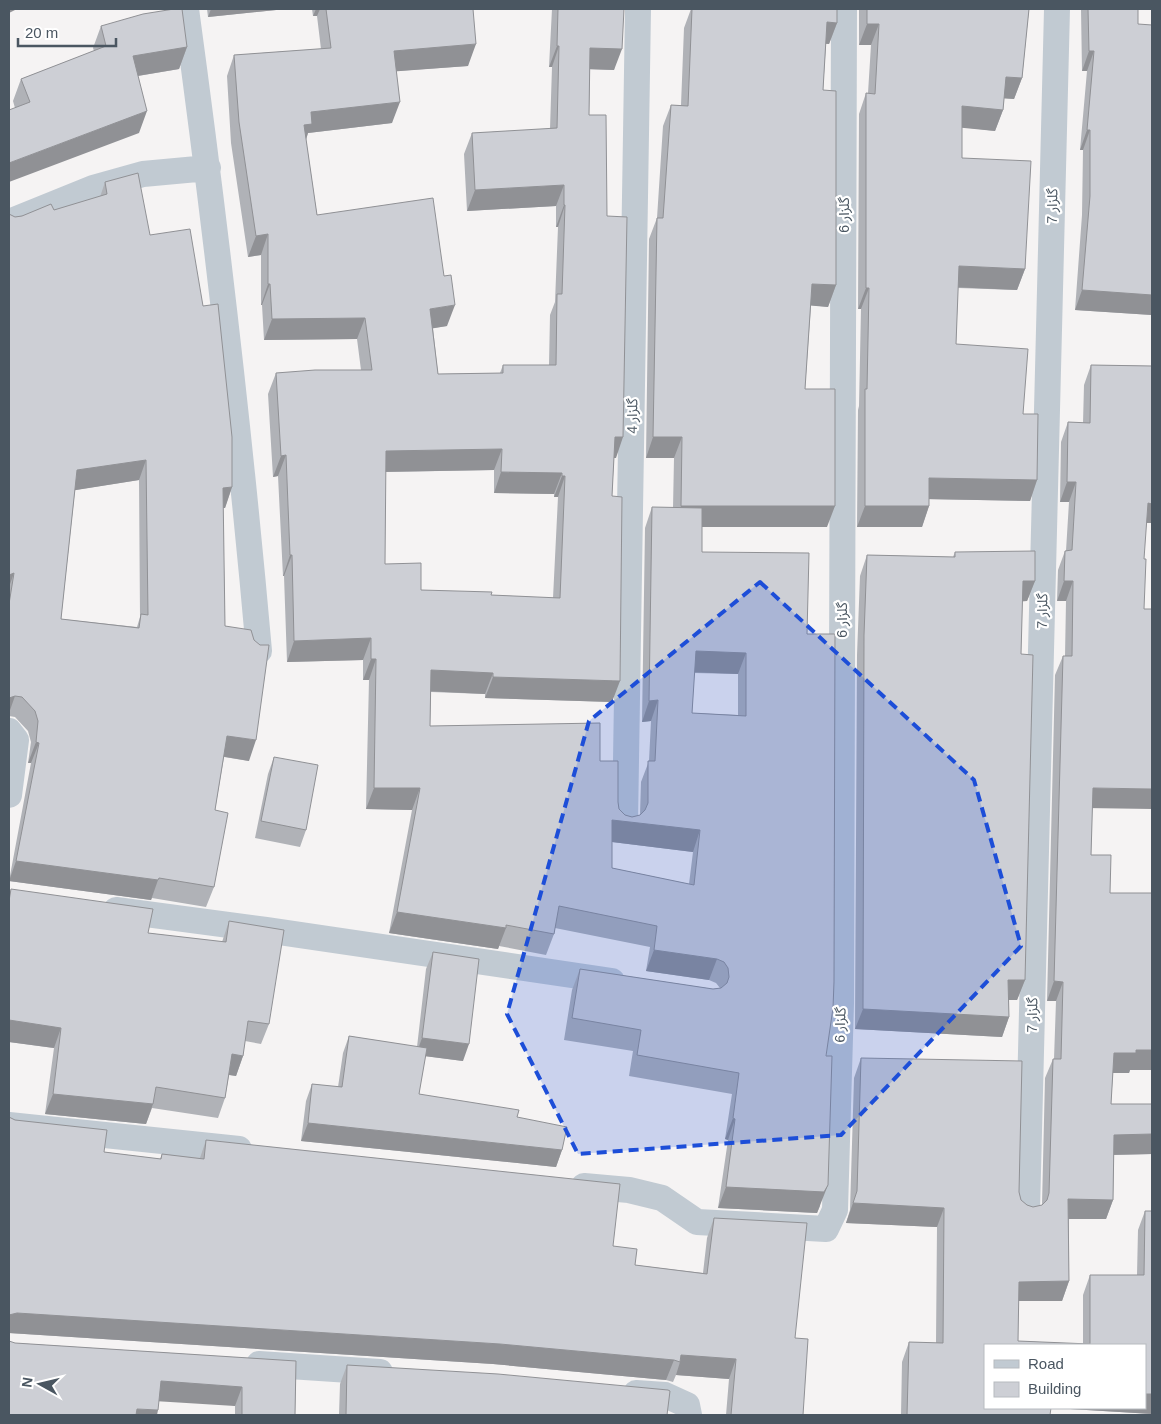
<svg xmlns="http://www.w3.org/2000/svg" width="1161" height="1424" font-family="Arial,'Noto Sans Arabic',sans-serif">
	<style>
		.lines { fill: none; stroke-linecap: round; stroke-linejoin: round }
		.minor { stroke: #c1cad2; stroke-width: 26 }
		.wall { fill: #b0b2b7; fill-rule: evenodd }
		.shaded-wall { fill: #909195 }
		.building { fill: #cdcfd5; stroke: #909195; fill-rule: evenodd }
		.marked { fill: #1d4ed8; fill-opacity: 0.2; stroke: #1d4ed8; stroke-width: 4; stroke-dasharray: 10 6; stroke-linejoin: round }
		.labels { text-anchor: middle; dominant-baseline: central; stroke-width: 4.5; stroke-linejoin: round; paint-order: stroke }
		.street-label { font-size: 14px; fill: #4a5661; stroke: #fff }
	</style>
	<rect width="100%" height="100%" fill="#f5f3f3"/>
	<g class="lines">
		<path class="minor" d="M186,9c29,213 54,427 73,642
			M9,222l84,-34 50,-14 65,-6
			M9,731l7,9 -7,55
			M625,823l13,-814
			M116,910l150,20 346,51
			M9,1125l230,24
			M584,1186l45,4 33,8 35,24 129,7 9,-19 6,-207 3,-994
			M1027,1212l30,-1203
			M259,1364l121,8
			M636,1393l29,2 22,10 2,10"/>
	</g>
	<path class="wall" d="M207,9h79l-78,8z
		M312,9h161l-5,57 -71,5 -5,52 -84,10 -2,7 11,75 130,111 -14,2 5,46 62,-1 3,-8h46l1,-50 5,-13 3,-75h-2v-21l-89,5 -3,-57 8,-21 78,-4 2,-62h-3l3,-58h72l-10,61 -24,-1 -1,46 18,101 9,242h-2l-2,38v206l-127,-4v-4l-54,-2 -1,34 170,35 18,41 1,7 6,6 7,2 8,-2 1,-33 8,-21 2,-40 -9,1 3,-194 7,-21 21,1 1,-50h-28l3,-219 8,-21 6,-92 8,-21h10l3,-77 7,-19h146v14l-8,21h-3l-3,46 13,195 -8,22 -17,-2 -6,84 22,138h-125v25l105,82 19,422 -6,150 -3,7 -99,-5 10,-68 -3,-1 7,-45 -103,-18 4,-25 -69,-11 8,-50 8,-21 133,20 7,-1 -4,-5 -7,-3 -63,-9 4,-24 -95,-19 -1,6 -8,21 -47,-9 -1,3 -109,-16 23,-123 -46,-1 3,-129h-6v-20l-76,2 -3,-86h-1l-5,-100 -5,1 -5,-83 8,-21 85,-3 -4,-31 -93,1 -2,-35h-1v-50l-13,2 -17,-114 -4,-67 7,-21 87,-6 -4,-33h-4zM494,470v23l60,1v3h4l-5,101 -62,-3 -70,-5 -36,-26v-92zM694,673l44,1v41l-46,-2zM612,842l81,10 -4,32 -77,-16z
		M859,9h170l-7,69 -8,21 -10,-1 -1,12 -8,21 -33,-4v31l63,111 -8,21 -59,-2 -2,56 67,70 14,66 -7,21 -101,-2v7l-7,21h-65l1,-117 1,-4 2,-97h-3l1,-195 7,-21h2l3,-48h-12z
		M1081,9h57v15l14,291 -77,-5 7,-95 1,-65h-3l7,-79h-5z
		M101,26l86,21 -8,22 -41,7 1,57 -124,-25 -2,-7 8,-22 73,-28 -1,-3z
		M105,182l45,53 82,252 -7,21h-2l2,118 24,135 -25,-4 -9,53 -1,77 -8,20 -54,-9 -1,2 -142,-19 22,-118h-3l3,-21 -3,-11 -13,-14 -6,-1v-502l6,3 39,-7 46,-13zM139,480l1,137 -3,10 -76,-8 14,-129z
		M1091,365l61,1v157h-5l-55,285 -1,47 19,38 20,177 -1,3h-16l-2,31h41v50l-38,1 -1,45 -7,19h-37v62l-7,20h-44v40l65,3v-49l7,-20h47l1,-45 7,-19h7v203l-98,-6h91l-160,-63 65,70h-149l1,-53 7,-20 27,1 1,-116 -91,-4 4,-13 4,-132 7,-20 158,134 2,8 6,5 6,2 9,-2 3,-127 8,-19h1l2,-58h-9l8,-326 8,-19h2l1,-55h-9l1,-31 7,-19h1l3,-49h-9l1,-60 7,-20 15,1 1,-38z
		M955,552l80,29 -8,20h-5l-1,53 4,326 -8,20h-8v17l-7,20 -147,-8 2,-374 3,-79 7,-21 86,2z
		M274,757l32,73 -6,17 -45,-9 13,-64z
		M11,889l137,44 74,9 7,-21 40,103 -8,20 -16,-3 -2,15 -7,20 -7,-1 -4,23 -7,20 -66,-10 -6,16 -101,-10 9,-66 -45,-6v-147z
		M433,952l30,109 -38,-5 -6,38 98,23 45,33 -6,17 -255,-26 5,-40 6,-17 26,3 5,-34 6,-17 68,11 9,-78z
		M9,1117l6,3 89,32 56,7 2,-5 38,4 6,-18 407,106 22,19 68,8 4,-35 7,-20 81,120 8,77h-77l3,-36 -53,-4 -3,7 -7,-2 -173,-16 -484,-31z
		M15,1343l281,18 -1,54h-60v-9z
		M347,1365l320,50h-328l1,-31z"/>
	<path class="shaded-wall" d="M9,9h8l-8,4z
		M211,9h75l-78,8z
		M316,9h4l-3,7h-4z
		M827,22l10,1 -8,21 -9,-1z
		M867,24h12l-8,21h-12z
		M476,44l-8,22 -81,6 7,-21z
		M557,46h2l-7,21h-3z
		M187,47l-8,22 -54,9 8,-22z
		M590,48l32,1 -8,21 -31,-1z
		M1089,51h5l-7,20h-5z
		M1006,77l16,1 -8,21 -16,-1z
		M400,102l-8,21 -84,10 -4,12v-20l7,-13z
		M962,106l41,4 -8,21 -41,-4z
		M147,111l-8,22 -130,49v-19z
		M1087,130h3l-7,20h-3z
		M564,185l-8,21 -89,5 8,-21z
		M564,205h1l-7,22h-2z
		M268,234l-7,21 -13,2 8,-21z
		M959,266l66,3 -8,21 -66,-3z
		M268,284h2l-8,21h-1z
		M812,284l24,1 -8,22 -24,-2z
		M866,288h3l-8,21h-3z
		M1082,290l70,5v20l-77,-5z
		M455,305l-8,21 -24,4 7,-21z
		M365,318l-8,21 -93,1 8,-21z
		M615,437h8l-7,21h-9z
		M653,437h29l-8,21h-28z
		M502,449l-8,21 -116,2 8,-21z
		M286,455l-8,21 -5,1 8,-21z
		M146,460l-7,20 -69,11 7,-21z
		M501,472l61,1 -8,21 -60,-1z
		M562,476h3l-7,21h-4z
		M929,478l108,2 -7,21 -108,-2z
		M1067,482h9l-7,20h-9z
		M232,487l-7,21h-9l7,-20z
		M1148,503l4,1v19h-11z
		M681,506h154l-8,21h-154z
		M865,506h64l-7,21h-65z
		M290,555h2l-8,21h-1z
		M14,573l-5,14v-12z
		M1023,581h12l-8,20 -12,1z
		M1064,581h9l-7,20h-9z
		M371,638l-8,22 -76,2 7,-21z
		M696,651l50,2 -8,21 -50,-2z
		M371,659h5l-7,21h-6z
		M431,670l62,3 -8,21 -61,-3z
		M493,677l127,4 -8,21 -127,-4z
		M15,696l-6,17v-15z
		M658,700l-7,21 -9,1 7,-21z
		M227,736l29,4 -7,21 -29,-5z
		M36,742l3,1 -8,20h-3z
		M374,788h46l-8,22 -46,-1z
		M1093,788l59,1v20l-66,-1z
		M612,820l88,10 -7,22 -89,-11z
		M16,861l142,19 -7,20 -142,-19z
		M397,912l109,16 -8,21 -109,-16z
		M654,950l63,9 -8,21 -63,-9z
		M1008,980h17l-8,20h-16z
		M1054,981l9,1 -7,19h-9z
		M863,1009l146,8 -7,20 -147,-8z
		M9,1020l52,8 -7,20 -45,-6z
		M422,1038l47,6 -6,17 -47,-6z
		M1136,1050h16v20h-22l-1,3h-22l7,-20z
		M232,1054l11,2 -7,20 -12,-2z
		M53,1094l100,10 -7,20 -101,-10z
		M733,1118l2,1 -7,21 -3,-1z
		M308,1123l254,27 -6,17 -255,-26z
		M1152,1134v20l-45,1 7,-20z
		M828,1185l-11,28 -99,-5 8,-21z
		M1068,1199l45,1 -7,19h-45z
		M853,1203l91,5 -7,19 -91,-4z
		M1069,1281l-7,20h-50l7,-19z
		M17,1313l483,31 174,16 -8,20 -173,-16 -484,-31v-18z
		M681,1355l55,4 -7,20 -53,-4 4,-13z
		M161,1381l81,6 -7,19 -81,-5z
		M1145,1394h7v20l-98,-6h91z
		M137,1409l21,1 -1,5h-23z"/>
	<path class="building" d="M174,9h8l5,38 -54,9 14,55 -138,52v-53l21,-8 -9,-23 85,-33 -5,-20 42,-12z
		M326,9h147l3,35 -82,7 6,51 -89,10 1,12 -8,1 13,90 116,-17 11,78 7,-1 4,30 -25,4 8,65 65,-1v-8h53l1,-71h5l3,-89h-1v-20l-89,5 -3,-57 85,-5 2,-82h-2l1,-37h66l-2,40 -32,-1 -1,67h17l1,101 20,1 -4,220h-8l-3,59 10,1 -2,184 -127,-4v-4l-62,-3 -1,56 170,-3v38h18v41l1,7 6,6 7,2 8,-2 5,-5 3,-7v-42h7l3,-61 -9,1 3,-194 50,1v44l107,1 -2,81h28l-1,348 -1,26 -7,48h6l-4,129 -4,7 -98,-5 9,-68 -2,-1 6,-45 -102,-18 4,-25 -69,-12 8,-49 133,20 8,-1 6,-5 2,-6 -1,-9 -4,-6 -7,-3 -63,-9 3,-24 -98,-20 -5,28 -48,-9v3l-109,-16 23,-124h-46l2,-129h-5v-21l-77,3 -2,-86h-2l-4,-100 -5,1 -5,-83 39,-3h57l-7,-52 -93,1 -2,-35h-2v-50l-12,2 -17,-114 -5,-67 97,-7zM502,449l-1,23 61,1v3h3l-5,122 -69,-3 1,-3 -71,-2v-27l-36,1 1,-113zM696,651l50,2v63l-54,-3zM612,820l88,10 -6,55 -82,-17z
		M692,9h145v14l-10,-1 -4,68 13,1v194l-24,-1 -7,105h30v117h-154l1,-69h-29l4,-219h6l8,-113 17,1z
		M867,9h162l-7,69 -16,-1 -3,33 -41,-4v52l69,3 -6,108 -66,-3 -3,78 72,5 -5,65h15l-1,66 -108,-2v28h-64v-117h2l2,-101h-3v-195l9,1 4,-70h-12z
		M1088,9h50v15l14,1v270l-70,-5 8,-94v-66h-3l7,-79h-5z
		M138,173l12,62 40,-6 13,77 15,-2 14,133v50l-9,1 2,138 26,4 3,10 6,5h9l-13,95 -29,-4 -12,74 13,3 -14,74 -55,-9 -1,2 -142,-19 23,-118 -3,-1 2,-21 -3,-10 -13,-14 -7,-1 -6,2v-94l5,-31 -5,2v-361l6,3 7,-1 29,-12 3,6 53,-16 -2,-12zM146,460l2,155 -7,-1 -2,14 -78,-9 16,-149z
		M1091,365l61,1v138l-4,-1 -4,56h2l-2,50h8v180l-59,-1 -2,67h20l-1,38h42v157h-16v3h-22l-3,51h41v30l-38,1 -1,65 -45,-1 1,82 -50,1 -1,59 72,3v-69h54l1,-64h7v183h-7v-49h-160v63h66l-1,7h-143l2,-73 34,1 1,-135 -91,-5 4,-12 4,-133 161,3 -3,131 2,8 6,5 6,2 9,-2 5,-5 2,-7 4,-134h8l2,-77 -9,-1 9,-325h9l1,-75h-9l1,-30 7,-1 4,-68h-9l1,-60 22,1z
		M1035,551v30h-12l-2,73 12,1 -8,325h-17l1,37 -146,-8 1,-374 3,-80 88,2v-5z
		M274,757l44,8 -12,65 -45,-9z
		M11,889l142,20 -5,24 78,9 3,-21 55,9 -15,94 -21,-3 -5,35 -11,-2 -7,44 -69,-11 -3,17 -100,-10 8,-66 -52,-8v-119z
		M433,952l46,7 -10,85 -47,-6z
		M349,1036l78,12 -8,46 100,16 -2,7 50,10 -5,23 -254,-27 4,-39 30,3z
		M9,1117l6,3 92,10 -3,22 57,7 1,-5 42,5 2,-19 414,44 -7,62 24,3 -2,16 72,9 7,-56 93,5 -12,115 13,1 -5,76h-72l5,-56 -55,-4 -1,7 -6,-2 -174,-16 -483,-31 -8,2z
		M9,1341l6,2 281,18 -1,54h-53v-28l-81,-6 -3,29 -21,-1 -1,6h-127z
		M347,1365l151,9 170,16 2,1 -3,24h-321z"/>
	<path class="marked" d="M760,582l214,198 47,166 -180,189 -263,19 -71,-140 82,-293z"/>
	<g class="labels">
		<g class="street-label">
			<text transform="translate(1052 206) rotate(-89)">گلزار 7</text>
			<text transform="translate(844 215) rotate(-90)">گلزار 6</text>
			<text transform="translate(632 416) rotate(-89)">گلزار 4</text>
			<text transform="translate(1042 611) rotate(-89)">گلزار 7</text>
			<text transform="translate(842 620) rotate(-90)">گلزار 6</text>
			<text transform="translate(1032 1015) rotate(-89)">گلزار 7</text>
			<text transform="translate(840 1025) rotate(-88)">گلزار 6</text>
		</g>
	</g>
	<rect width="1161" height="1424" fill="none" stroke="#4a5661" stroke-width="20"/>
	<rect x="984" y="1344" width="162" height="65" fill="#ffffff" stroke="#b7bbc0"/>
	<rect x="994" y="1360" width="25" height="8" fill="#c1cad2" stroke="#b7bbc0"/>
	<text x="1028" y="1369" font-size="15" fill="#4a5661">Road</text>
	<rect x="994" y="1382" width="25" height="15" fill="#cdcfd5" stroke="#b7bbc0"/>
	<text x="1028" y="1394" font-size="15" fill="#4a5661">Building</text>
	<g transform="translate(40 1384) rotate(278)" stroke="#ffffff" stroke-width="4" paint-order="stroke">
	<path d="M0-4L9 19L0 12L-9 19Z" fill="#4a5661"/>
	<text y="-8" font-size="14" font-weight="bold" text-anchor="middle" fill="#4a5661">N</text>
	</g>
	<path d="M18 38v8h98v-8" fill="none" stroke="#4a5661" stroke-width="2.5"/>
	<text x="25" y="38" font-size="15" fill="#4a5661" stroke="#ffffff" stroke-width="4" paint-order="stroke">20 m</text>
</svg>
